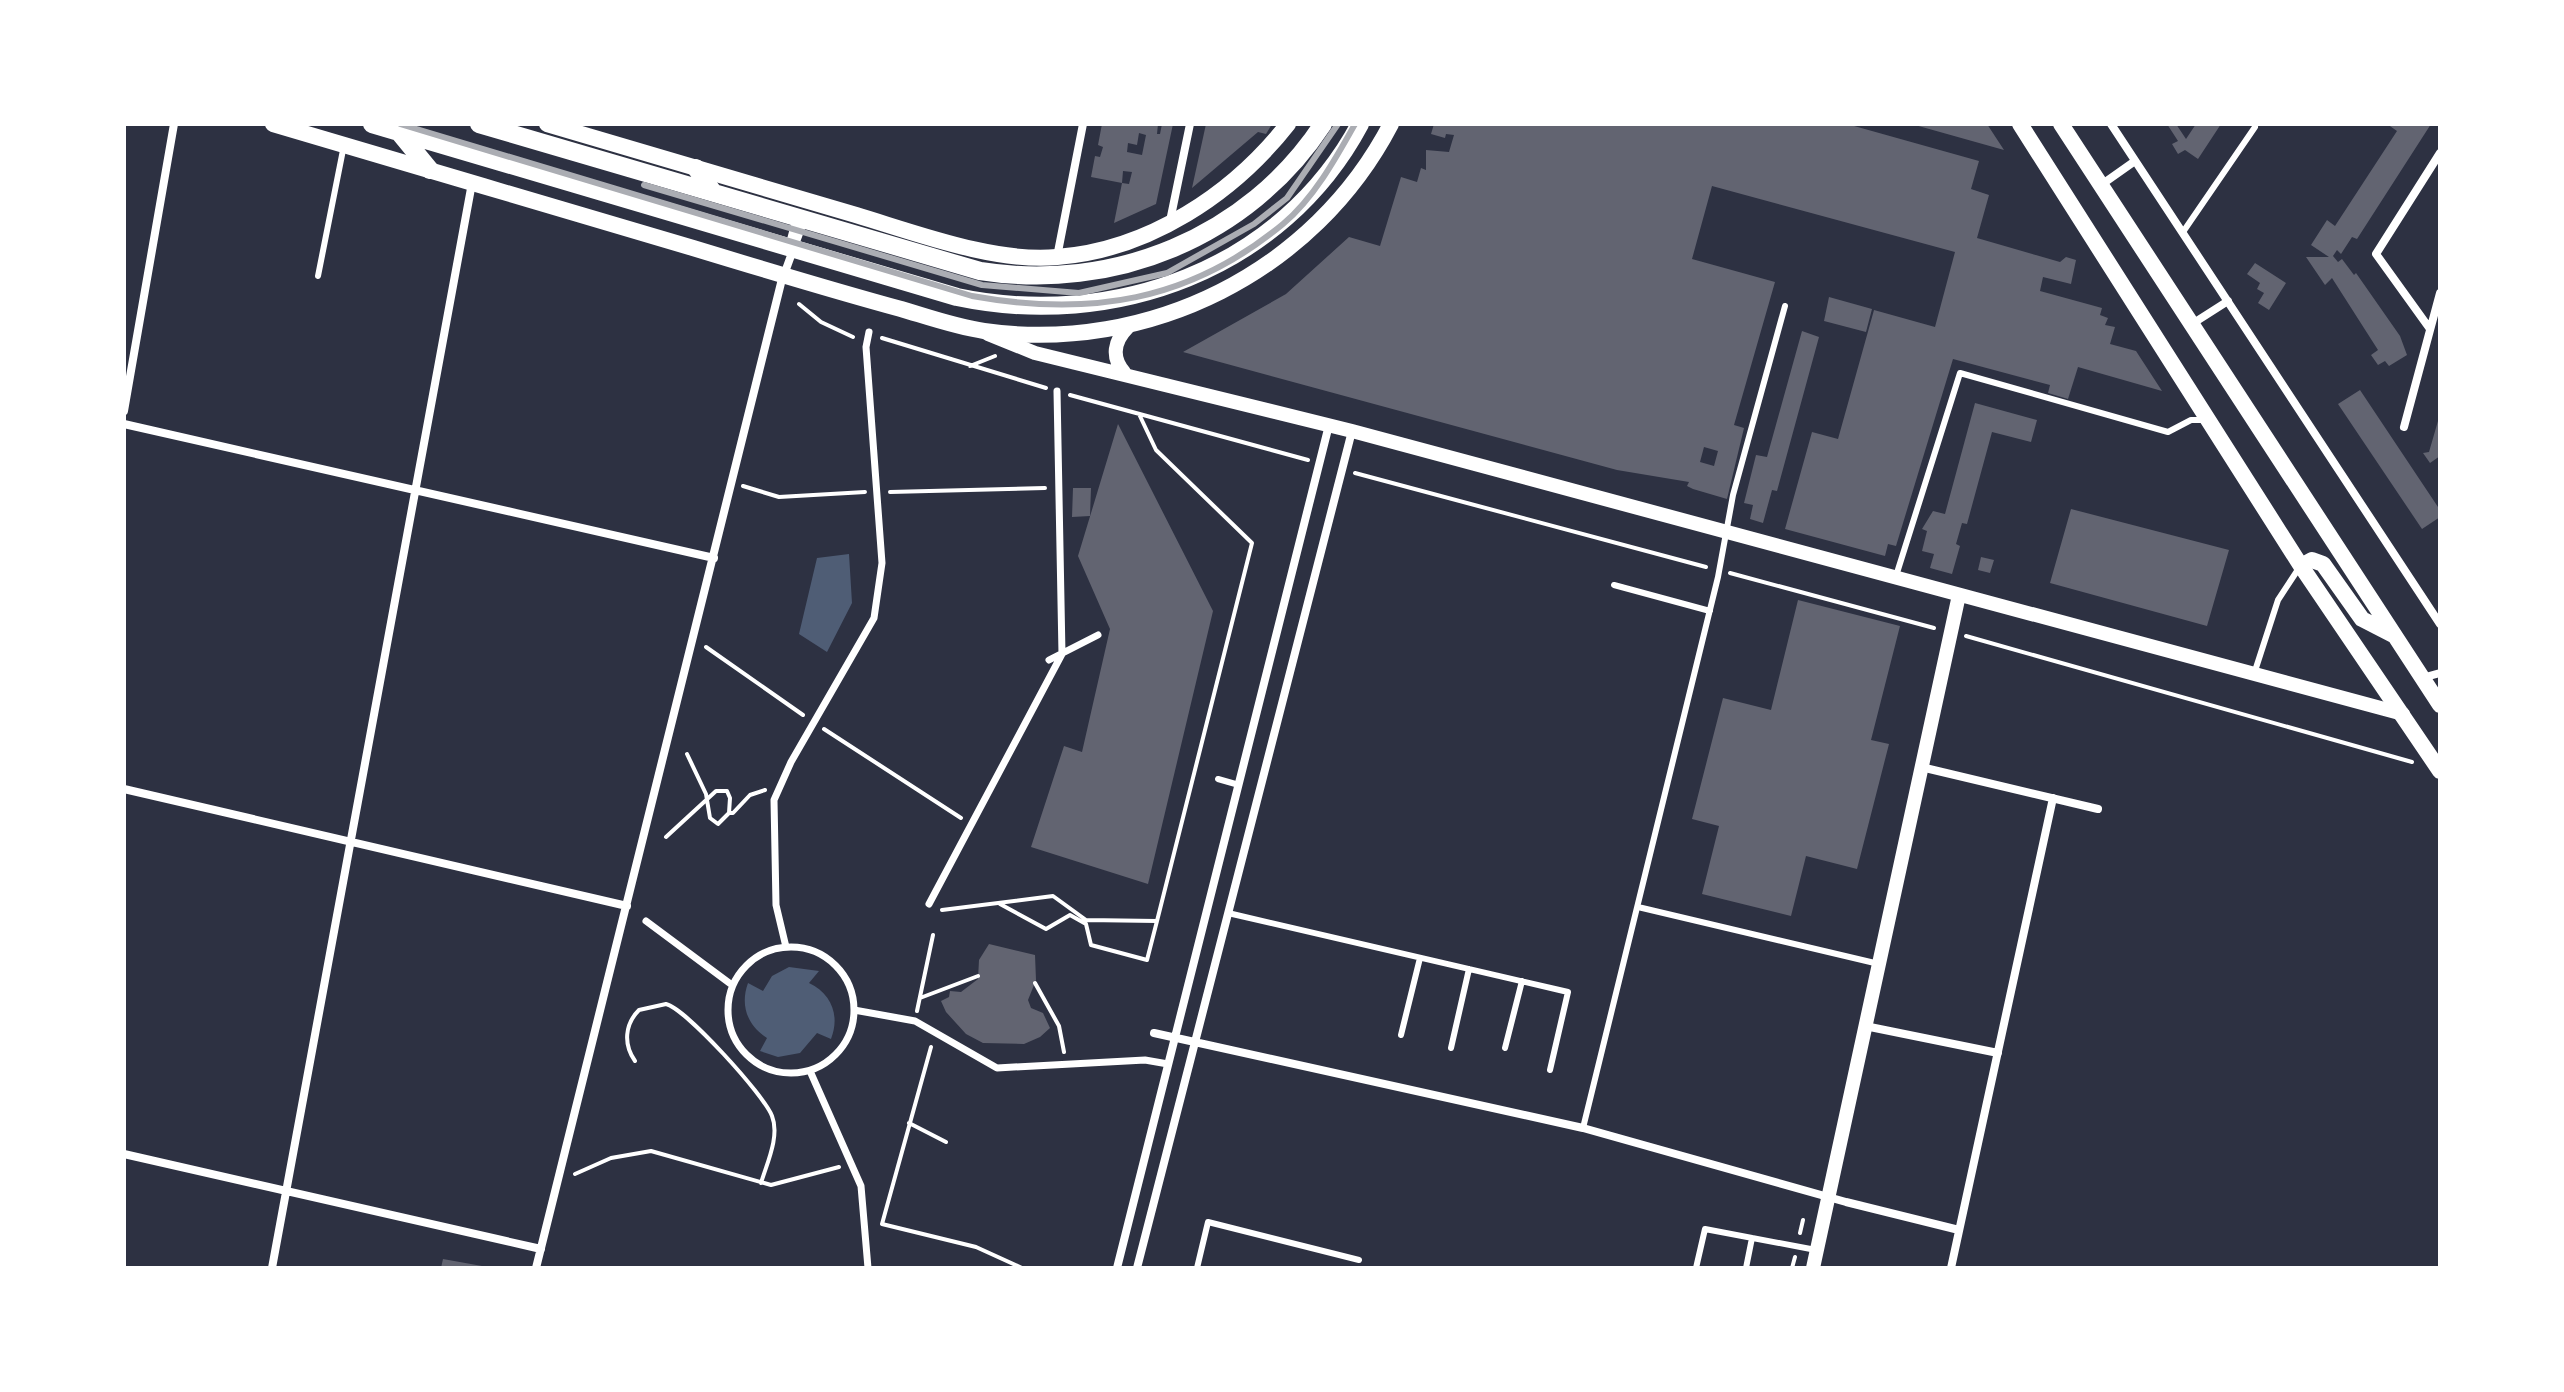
<svg xmlns="http://www.w3.org/2000/svg" width="2564" height="1392" font-family="'Source Serif 4',serif">
	<style>
		.water { fill: #4f5d75 }
		.building { fill: #626471; fill-rule: evenodd }
		.lines { fill: none; stroke-linecap: round; stroke-linejoin: round }
		.path { stroke: #fff; stroke-width: 4 }
		.service { stroke: #fff; stroke-width: 6 }
		.pedestrian { stroke: #fff; stroke-width: 7 }
		.minor { stroke: #fff; stroke-width: 8 }
		.tertiary { stroke: #fff; stroke-width: 14 }
		.secondary { stroke: #fff; stroke-width: 16 }
		.primary { stroke: #fff; stroke-width: 18 }
		.rail { stroke: #abadb3; stroke-width: 6 }
	</style>
	<rect width="100%" height="100%" fill="#2d3142"/>
	<path class="water" d="M849,554l3,49 -25,49 -28,-18 18,-76z
		M789,967l30,4 -10,12c23,11 31,33 22,56l-14,-6 -17,20 -22,4 -18,-6 7,-13c-20,-13 -27,-33 -19,-55l15,8 9,-15z"/>
	<path class="building" d="M1102,124h56l-1,10h3l2,-10h11l-17,80 -42,19 8,-40 7,1 3,-12 -9,-1 -1,12 -31,-6 4,-21 5,1 3,-10 -5,-2zM1139,133l7,2 -4,20 -15,-3 1,-9 9,2z
		M1206,124h66l-6,10 -8,-2 -66,56z
		M1434,124h413l132,37 -8,28 18,6 -12,43 83,24 6,-5 10,3 -5,24 -28,-7 -3,14 62,17 -2,7 8,3 -3,7 10,2 -5,17 26,7 26,40 -84,-24 -10,32 -20,-6 2,-8 -97,-26 -57,187 -8,-2 -3,12 -100,-27 27,-97 26,7 36,-129 61,17 20,-75 -243,-66 -20,73 83,23 -41,143 10,3 -17,71 -34,-10 -6,-3 2,-4 -72,-12 -434,-118 103,-58 63,-57 31,9 21,-69 16,5 4,-14 5,2v-20l23,2 5,-17 -8,-1 -1,4 -14,-4zM1704,447l14,4 -4,15 -14,-4z
		M1987,124l17,26 -89,-25v-1z
		M2167,124h9l10,15 10,-15h25l-23,35 -13,-9 -7,4 -6,-10 6,-3z
		M2387,124h44l-74,115 -5,-2 -11,17 -4,-4 -4,6 5,6 4,-3 12,16 2,-2 44,63 7,19 -18,11 -4,-5 -7,4 -7,-10 7,-5 -46,-72 -7,7 -19,-28h23l-18,-12 16,-25 8,6 62,-95z
		M2255,263l31,20 -17,27 -11,-7 6,-10 -7,-4 3,-6 -13,-9z
		M1829,297l43,12 -6,23 -42,-11z
		M1802,331l17,6 -42,154 -5,-1 -9,33 -13,-4 3,-14 -9,-2 12,-48 11,2z
		M2360,390l80,120v7l-18,12 -84,-125z
		M1975,403l62,17 -6,22 -39,-10 -25,92 -5,-1 -6,21 4,2 -8,28 -22,-6 4,-14 -12,-3 5,-20 -5,-2 11,-18 12,3z
		M2440,414v42l-10,7 -7,-10 6,-1z
		M1118,424l95,187 -65,273 -117,-37 33,-101 18,6 28,-123 -32,-73z
		M1073,488h18l-1,28 -18,1z
		M2071,509l158,41 -22,76 -157,-43z
		M1981,557l13,3 -4,13 -12,-3z
		M1798,600l102,26 -29,114 18,4 -32,125 -51,-13 -15,60 -89,-22 17,-68 -27,-7 31,-121 48,12z
		M989,944l46,11 1,25 -8,20 3,8 12,5 7,15 -10,9 -16,7 -41,-1 -17,-9 -20,-22 -5,-11 8,-4 1,-6 11,1 17,-13 1,-19z
		M443,1259l39,7 -1,2h-40z"/>
	<g class="lines">
		<path class="path" d="M799,304l22,18 32,15
			M882,338l164,50
			M970,366l25,-10
			M1070,395l238,65
			M1355,473l351,94
			M743,486l36,11 86,-5
			M890,492l155,-4
			M1730,573l204,55
			M1966,636l446,126
			M706,647l97,68
			M824,729l137,89
			M687,754l19,40 4,24 8,6 11,-11
			M666,837l50,-46h11l3,7 -1,15h4l17,-18 15,-5
			M1000,904l46,25 24,-14 16,9 5,21 56,15 10,-39
			M942,910l111,-14 33,24 71,1 95,-378 -96,-93 -17,-36
			M1035,983l24,43 5,26
			M920,998l58,-22
			M917,1011l16,-76
			M635,1061c-12,-17 -10,-37 4,-51l27,-6c20,5 98,91 106,112 8,20 -5,47 -11,67
			M909,1123l37,19
			M575,1174l36,-16 40,-7 120,34 68,-18
			M882,1224l49,-177
			M882,1224l94,23 46,21
			M1800,1233l3,-13
			M1792,1268l3,-11"/>
		<path class="service" d="M2183,232l72,-105
			M318,276l26,-131
			M1896,576l64,-203 208,59 23,-12h13
			M1614,585l96,26
			M2254,674l24,-74 21,-32
			M1218,779l21,6
			M1638,907l241,57
			M1228,913l340,79 -18,78
			M1401,1035l19,-77
			M1451,1048l18,-79
			M1505,1048l17,-67
			M1583,1128l135,-551 15,-82 52,-189
			M1197,1268l11,-46 151,38
			M1696,1268l9,-39 111,21
			M1746,1268l6,-30"/>
		<path class="pedestrian" d="M1049,660l49,-25
			M929,904l133,-250 -5,-263
			M646,921l86,64
			M728 1010a63 63 0 1 1 126 0a63 63 0 1 1-126 0Z
			M786,947l-10,-42 -2,-105 17,-38 83,-144 8,-55 -16,-216 3,-15
			M854,1010l61,11 82,47 148,-8 23,4
			M810,1071l51,115 7,82"/>
		<path class="minor" d="M2111,124l329,500
			M2101,185l34,-24
			M1170,221l20,-97
			M789,247l8,-30
			M1057,257l26,-133
			M2192,324l36,-23
			M2430,329l-54,-75 64,-101
			M124,411l50,-287
			M124,424l590,134
			M2404,427l36,-134
			M2422,678l18,-5
			M1921,767l177,42
			M124,789l503,117
			M1865,1026l133,27
			M1154,1033l429,95 263,74 113,28
			M124,1154l417,95
			M272,1268l200,-1085
			M536,1268l245,-985 23,-63
			M1117,1268l212,-843
			M1137,1268l215,-837
			M1951,1268l102,-470"/>
		<path class="tertiary" d="M988,334l47,19 317,78 1051,283
			M1124,372c-13,-15 -10,-31 4,-45
			M1813,1268l146,-673"/>
		<path class="secondary" d="M273,124c140,41 280,83 420,124 69,21 138,42 208,61 27,8 55,18 83,22 165,23 330,-59 407,-207
			M547,124c103,30 206,61 309,91 60,18 139,48 201,42 92,-7 176,-63 231,-133
			M2020,124l281,442 139,205
			M2061,124l379,581
			M2301,566l11,-6 11,4 39,55 33,17"/>
		<path class="primary" d="M372,124l585,173c156,33 325,-27 403,-173
			M479,124l501,147c133,21 268,-33 343,-147
			M398,131l32,39
			M696,168l17,24"/>
		<path class="rail" d="M400,124l572,172c117,21 217,6 311,-72 31,-26 53,-66 72,-100
			M644,185l338,100 97,8 88,-20 87,-49 33,-26 51,-74"/>
	</g>
	<rect width="2564" height="1392" fill="none" stroke="#ffffff" stroke-width="252"/>
</svg>
